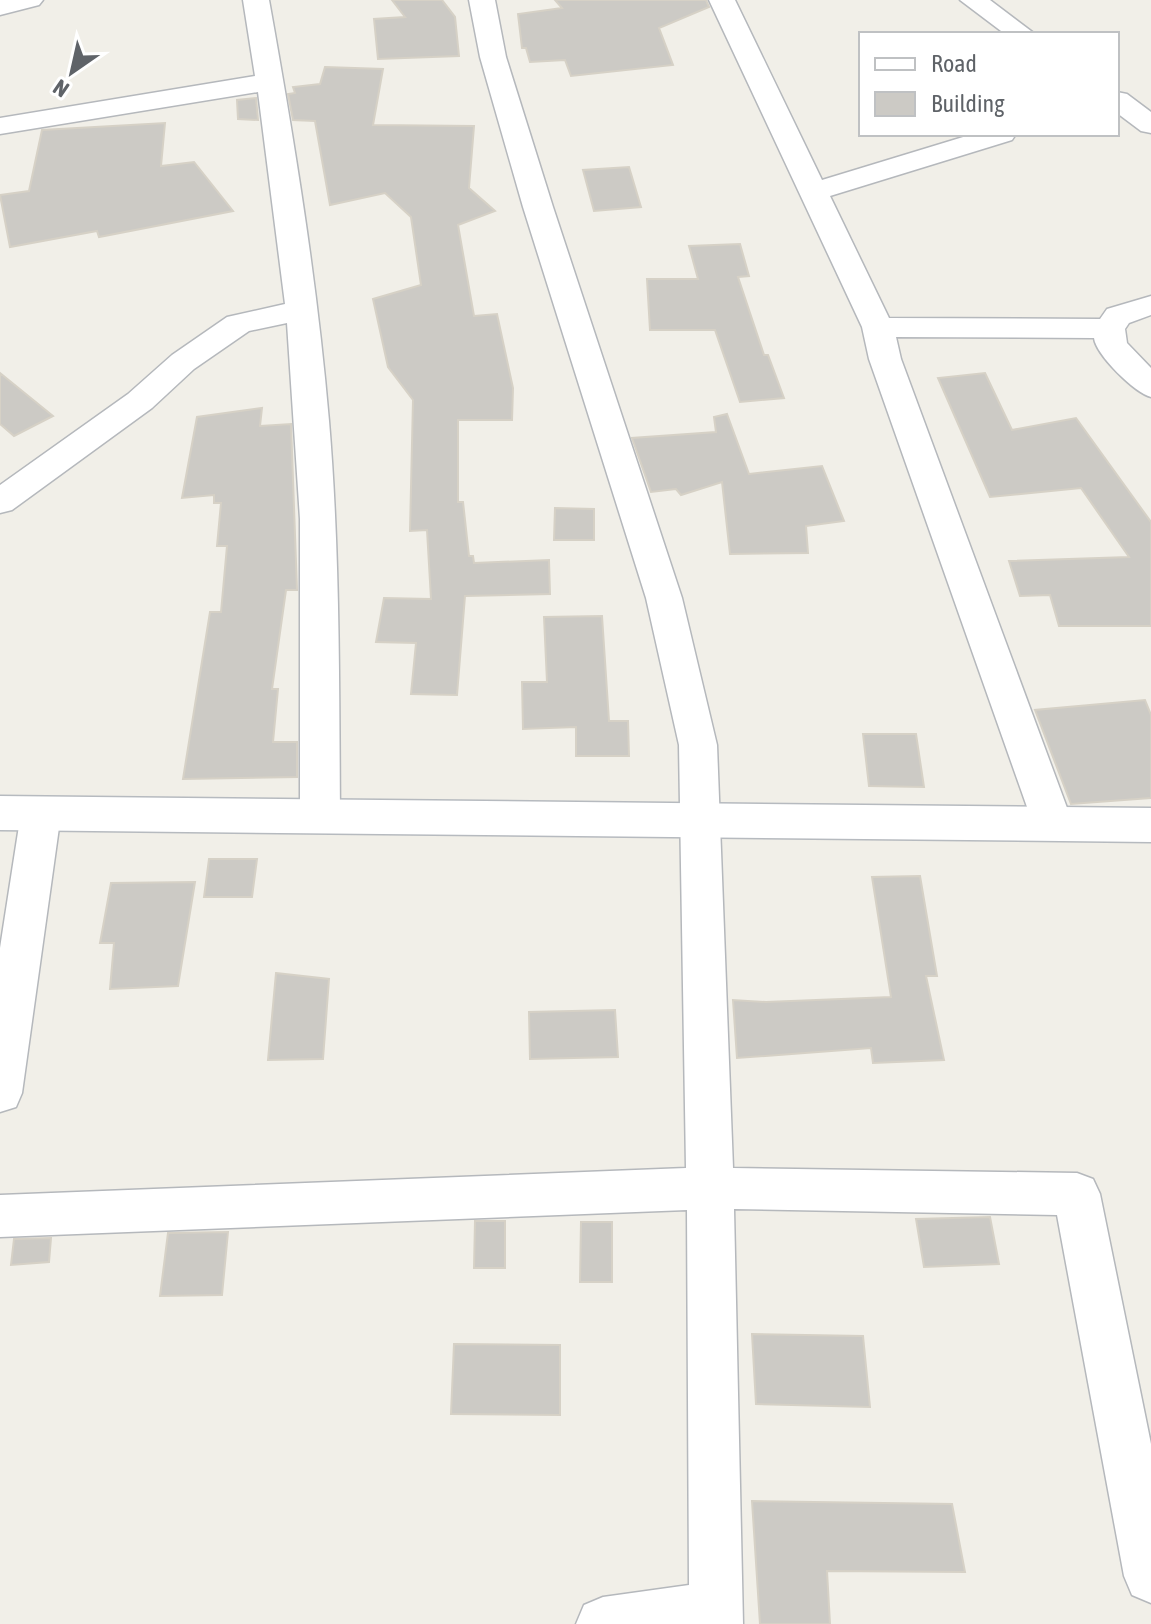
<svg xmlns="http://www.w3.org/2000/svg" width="1151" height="1624" font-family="'Asap Condensed',sans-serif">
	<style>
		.building { fill: #cccac5; stroke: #d6d1c6; stroke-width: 2 }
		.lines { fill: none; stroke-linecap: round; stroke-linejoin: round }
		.minor-casing { stroke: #b5b8bc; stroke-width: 3 }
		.secondary-casing { stroke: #b6babf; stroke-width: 3 }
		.minor { fill: #fff; fill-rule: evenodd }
		.secondary { fill: #fff; fill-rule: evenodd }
	</style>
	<rect width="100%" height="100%" fill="#f1efe8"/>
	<path class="building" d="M392,0h50l13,17 4,39 -81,3 -4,-40 31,-2z
		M555,0h151l3,7 -50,21 14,37 -102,11 -6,-16 -35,2 -4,-14h-4l-4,-34 44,-6z
		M325,67l58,2 -10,56 101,1 -5,62 26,23 -37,14 16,91 23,-2 16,74 -1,32h-54v82h5l6,54h4l1,7 75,-3 1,34 -85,2 -8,99 -46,-1 5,-51 -40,-1 8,-44 47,1 -4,-69 -17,1 3,-131 -25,-33 -15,-68 48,-14 -10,-68 -26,-24 -55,12 -15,-84 -22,-1 -5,-26 7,-1 -2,-6 27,-3z
		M256,98l2,22 -20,-1 -1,-19z
		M165,123l-4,43 33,-4 39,49 -134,26 -2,-6 -87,16 -10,-52 29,-4 13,-61z
		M629,167l12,40 -47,4 -11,-41z
		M740,244l9,32 -11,1 26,78h4l16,43 -44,4 -25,-72h-65l-3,-51h51l-9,-33z
		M0,373l53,43 -39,20 -14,-12z
		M985,373l27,57 64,-12 75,104v104h-92l-9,-31 -30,1 -11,-35 120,-4 -48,-69 -91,9 -52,-119z
		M262,408l-2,18 31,-2 6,166h-11l-14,99h6l-5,53h24v35l-114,2 27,-167h11l6,-66h-10l4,-43h-7v-8l-32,3 15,-81z
		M727,414l22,60 73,-8 22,55 -38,5 2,27 -78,1 -8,-72 -41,13 -5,-6 -25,3 -19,-54 84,-6 -2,-15z
		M555,508l39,1v31h-40z
		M602,616l7,105h19l1,35h-53v-29l-53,2 -1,-47h25l-3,-65z
		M1145,700l6,15v83l-80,6 -36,-94z
		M863,734h53l8,53 -55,-1z
		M209,859h48l-5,38h-48z
		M920,876l17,100h-11l18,84 -71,3 -2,-15 -134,10 -4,-58 33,2 125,-5 -19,-120z
		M195,882l-17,104 -68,3 4,-46h-14l11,-60z
		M276,973l53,6 -6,80 -55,1z
		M615,1010l3,47 -88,2 -1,-47z
		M990,1217l9,47 -75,3 -8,-48z
		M475,1221h30v47h-31z
		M581,1222h31v60h-32z
		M228,1232l-6,63 -62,1 8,-63z
		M51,1238l-2,24 -38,3 3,-26z
		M752,1334l111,2 7,71 -114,-3z
		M454,1344l106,1v70l-109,-1z
		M752,1501l200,3 13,68 -138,-1 3,53h-70z"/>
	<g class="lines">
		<g class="minor-casing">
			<path id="minor" d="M0,0h43l-4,5 -39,10z
				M243,0h26c25,139 48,280 60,421 11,131 10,263 11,395l-6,11 -14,4 -14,-4 -6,-11v-297l-13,-196 -38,8 -55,38 -42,39 -140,102 -12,3v-28l128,-91 44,-39 55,-38 58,-13 -27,-212 -258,42v-16l255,-42z
				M469,0h26l11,57 47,150 129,391 35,147 16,423 344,5 16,6 7,15 51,250v159l-19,-8 -8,-19 -67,-361 -323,-6 9,415h-167l8,-19 19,-8 86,-12 -2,-375 -687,27v-42l686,-27 -7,-423 -33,-147 -123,-391 -43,-150z
				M709,0h26l87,180 151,-46h43l-4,6 -182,56 59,122 211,1 7,-10 44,-13v19l-22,8 -4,6 2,14 24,25v29c-16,-4 -55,-42 -57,-59l-198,-1 5,22 172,465 -6,11 -14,4 -14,-4 -6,-11 -164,-465 -7,-32z
				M960,0h30l45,34h-30z
				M1117,92l10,2 24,18v21l-10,-2 -24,-18z
				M41,798l14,4 6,11 -39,280 -6,14 -16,5v-164l21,-135 6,-11z"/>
		</g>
		<g class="secondary-casing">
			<path id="secondary" d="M0,796l1151,12v34l-1151,-12z"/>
		</g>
		<use href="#minor" class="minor"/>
		<use href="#secondary" class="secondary"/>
	</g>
	<rect x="859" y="32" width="260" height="104" fill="#ffffff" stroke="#bfc1c3" stroke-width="2"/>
	<rect x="875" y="58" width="40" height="12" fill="#ffffff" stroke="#bfc1c3" stroke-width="2"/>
	<text x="931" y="72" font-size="24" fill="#5f6368">Road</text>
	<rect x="875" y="92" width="40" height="24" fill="#cccac5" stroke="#bfc1c3" stroke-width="2"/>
	<text x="931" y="112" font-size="24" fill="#5f6368">Building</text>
	<g transform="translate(72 72) rotate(214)" stroke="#ffffff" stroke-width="6" paint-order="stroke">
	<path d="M0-6L14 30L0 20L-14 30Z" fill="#5f6368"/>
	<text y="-12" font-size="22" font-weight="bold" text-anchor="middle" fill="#5f6368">N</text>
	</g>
</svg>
